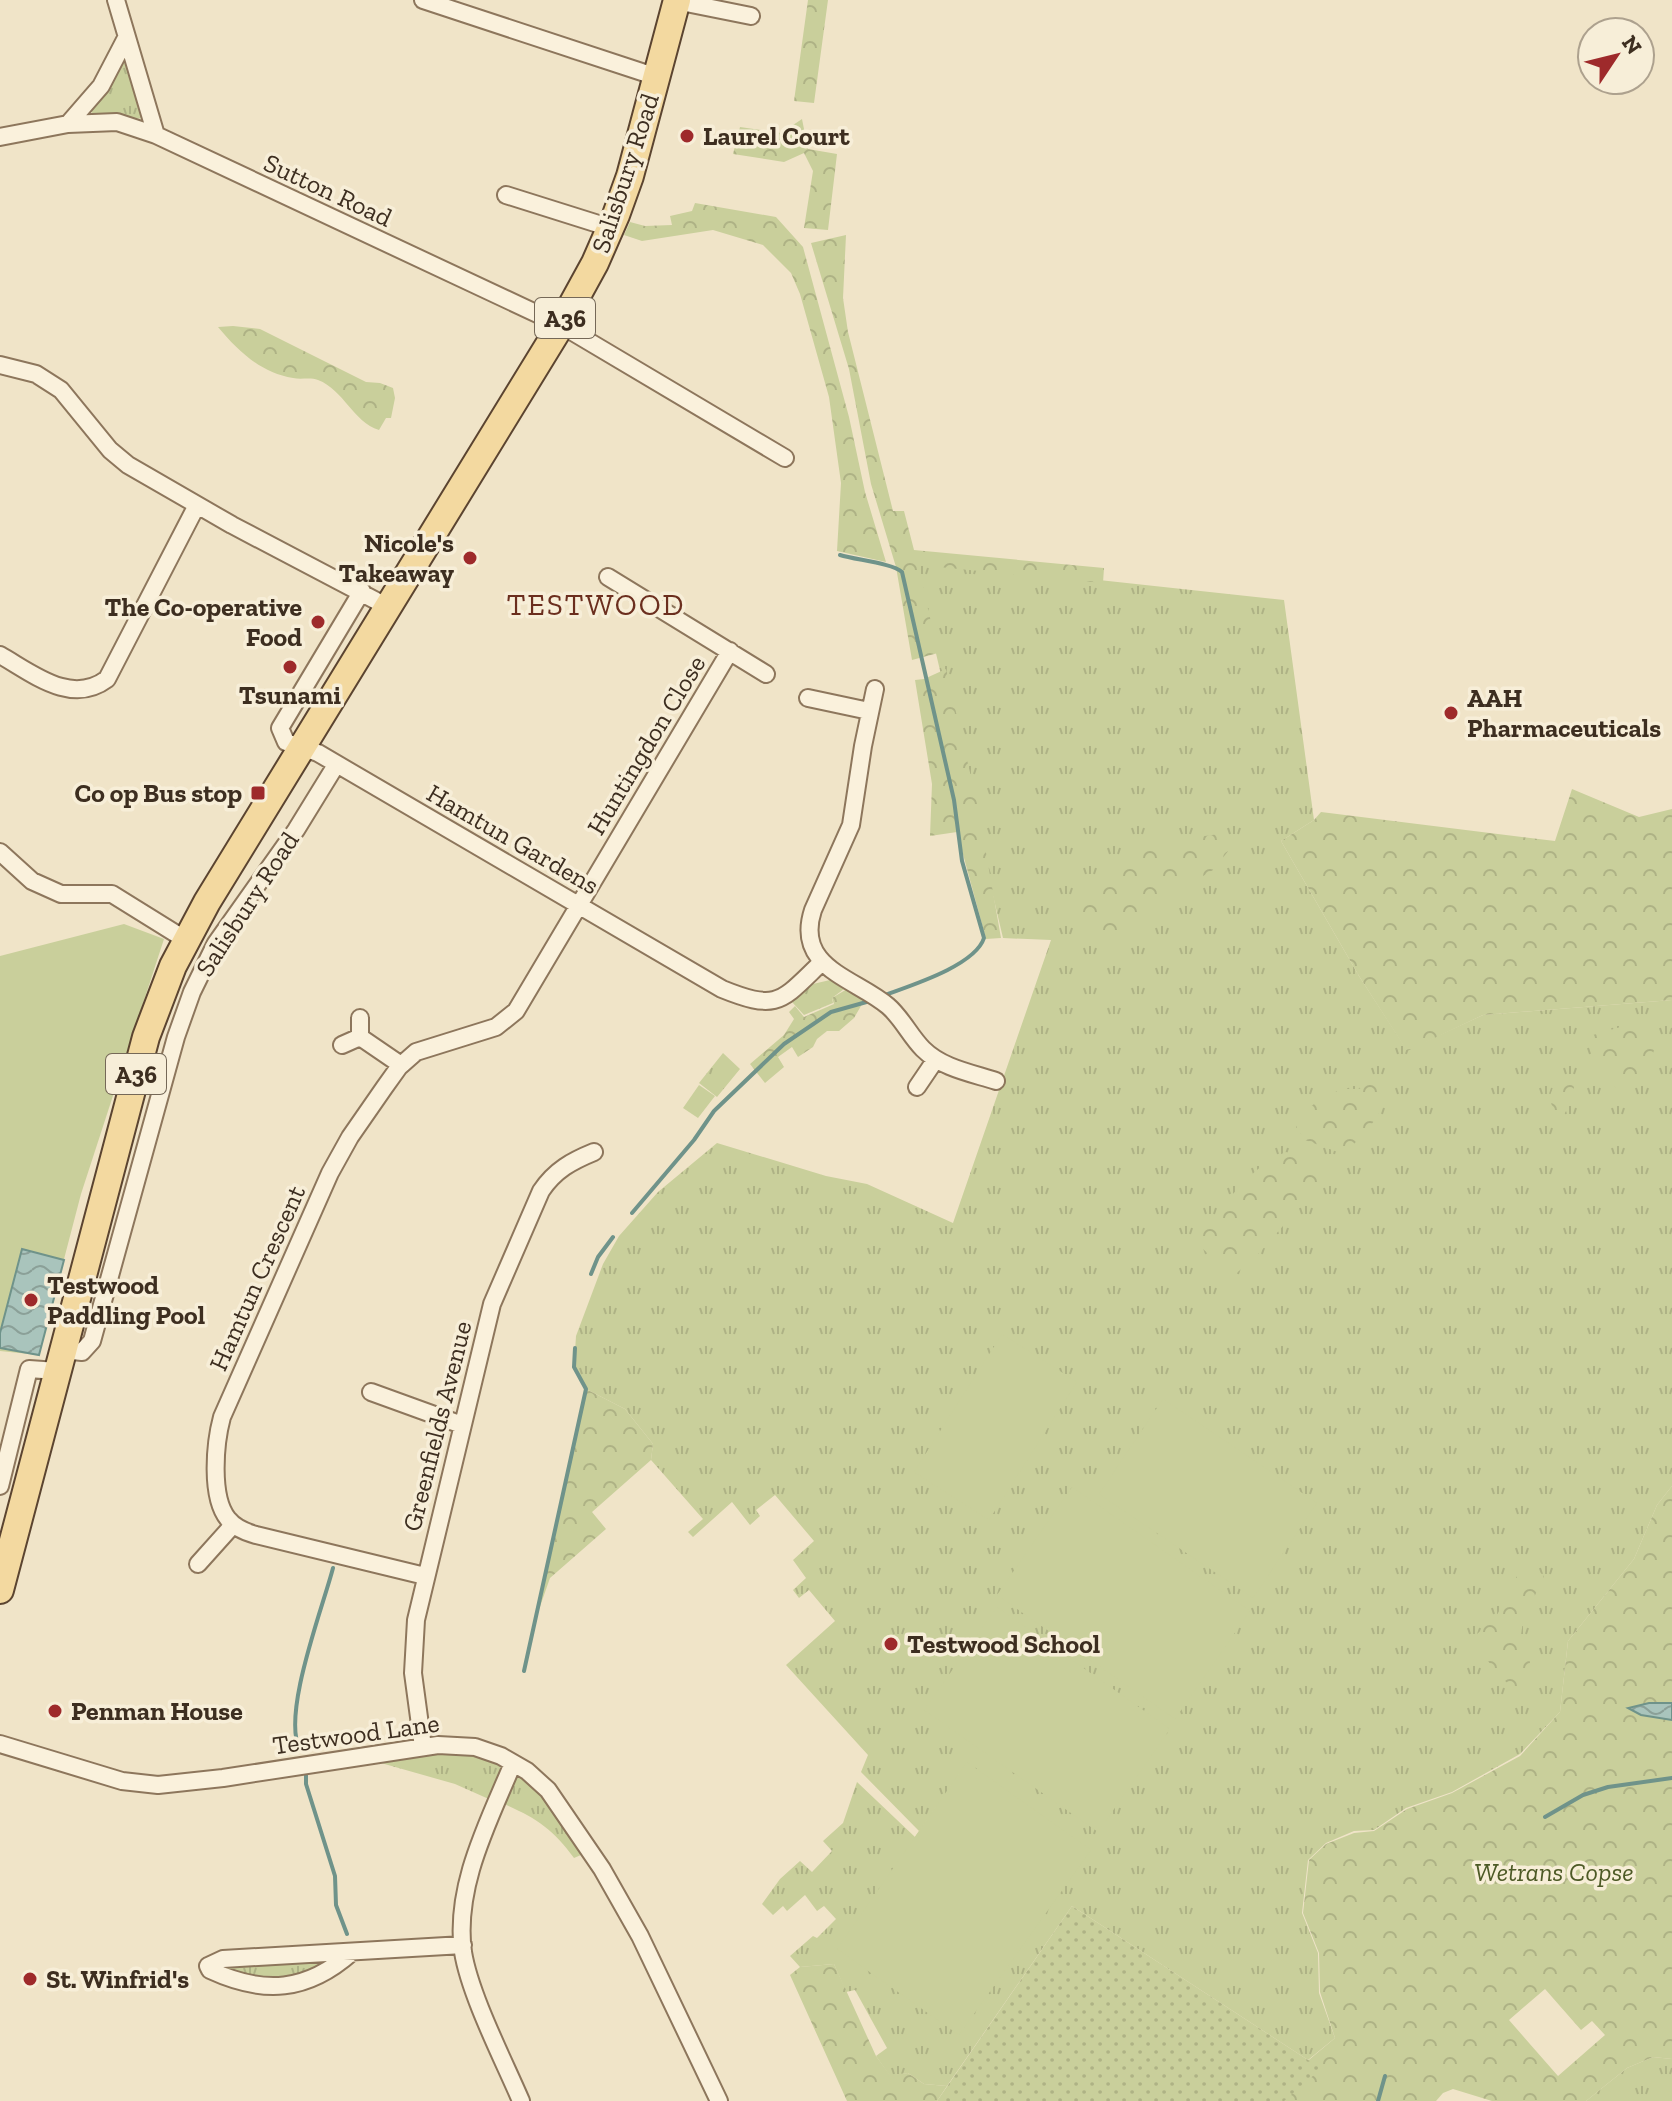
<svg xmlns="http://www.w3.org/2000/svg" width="1672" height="2101" font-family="'Zilla Slab',serif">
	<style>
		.grass { fill: url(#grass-tufts) }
		.forest { fill: url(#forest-crowns); fill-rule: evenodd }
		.park { fill: #c9cf9b }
		.garden { fill: url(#garden-dots) }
		.water { fill: url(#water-waves); stroke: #6f938a; stroke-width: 2 }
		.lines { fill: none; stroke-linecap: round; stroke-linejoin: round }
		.stream { stroke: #6f938a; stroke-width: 4 }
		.street-casing { stroke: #8d765c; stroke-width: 20 }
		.primary-casing { stroke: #5b4430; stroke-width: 30 }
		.street { stroke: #faf1dc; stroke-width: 16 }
		.primary { stroke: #f3d9a0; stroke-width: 26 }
		.poi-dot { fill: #9e2a2b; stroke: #f7eed8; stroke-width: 3 }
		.labels { text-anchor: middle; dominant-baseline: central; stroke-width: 7; stroke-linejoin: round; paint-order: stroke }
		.shield { fill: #f7eed8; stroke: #756857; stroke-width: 2 }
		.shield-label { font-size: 24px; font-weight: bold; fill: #3d2e20 }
		.poi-label { font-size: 26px; font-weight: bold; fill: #3d2e20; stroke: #f7eed8; text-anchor: start }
		.street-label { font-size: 26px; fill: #3d2e20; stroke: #f7eed8 }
		.park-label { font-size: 26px; font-style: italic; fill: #4d5a26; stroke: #f7eed8 }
		.quarter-label { font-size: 30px; letter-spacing: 2px; fill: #6b2e1e; stroke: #f7eed8 }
	</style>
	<defs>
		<pattern id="grass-tufts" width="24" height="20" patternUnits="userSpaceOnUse" patternTransform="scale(2)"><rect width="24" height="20" fill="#c9cf9b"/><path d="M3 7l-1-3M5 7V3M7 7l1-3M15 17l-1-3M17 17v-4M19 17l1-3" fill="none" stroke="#aeb285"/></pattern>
		<pattern id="forest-crowns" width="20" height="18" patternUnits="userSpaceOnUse" patternTransform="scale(2)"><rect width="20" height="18" fill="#c9cf9b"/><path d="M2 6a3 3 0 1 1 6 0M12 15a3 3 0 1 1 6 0" fill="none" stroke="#aeb285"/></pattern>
		<pattern id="garden-dots" width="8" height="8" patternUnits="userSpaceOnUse" patternTransform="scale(2)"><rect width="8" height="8" fill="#c9cf9b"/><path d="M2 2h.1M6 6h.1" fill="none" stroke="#aeb285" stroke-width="1.8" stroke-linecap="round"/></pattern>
		<pattern id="water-waves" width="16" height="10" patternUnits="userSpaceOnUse" patternTransform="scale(2)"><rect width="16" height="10" fill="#a9c4bc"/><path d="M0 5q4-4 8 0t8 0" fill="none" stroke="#8ba098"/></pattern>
	</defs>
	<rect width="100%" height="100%" fill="#f0e4c8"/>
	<path class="grass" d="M124,63l3,1 16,48 -1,6c-9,2 -36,-2 -49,-2l-2,-7z
		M914,560l370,40 30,220 -33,21 78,135 48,74 76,-35 189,-15v486l-15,19 -23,54 -66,82 -8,71 -40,42 -68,38 -46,16 -32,22 -20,1 -28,12 -18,17 -6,53 16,40 1,40 16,45 -27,22 -236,-154 -125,180 -23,-2 -16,-11 -18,3 -14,-20 11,-8 -32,-58 -9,2 -12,-28 -34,3 -10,-11 23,-20 4,2 19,-19 -12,-13 -7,5 -12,-16 -18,16 -4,-5 -10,9 -11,-11 18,-25 20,-18 12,11 20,-21 -9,-10 20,-18 14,-41 58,55 -78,112 130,-187 -48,69 -58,-59 7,-17 -82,-90 49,-44 -26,-31 -10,8 -6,-8 13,-12 -13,-18 21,-19 -39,-46 -19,15 4,6 -10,9 -18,-23 -39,35 -5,-5 15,-13 -52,-59 2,-16 -28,-35 -39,-20 -12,-22 2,-31 27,-72 16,-28 39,-44 59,-49 109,33 41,8 86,39 98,-283 -48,-2z
		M830,980l14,9 -12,9 1,5 -29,12 -12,-13 21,-18z
		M723,1053l17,16 -23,28 -18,-14z
		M442,1751c21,1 45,2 60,17l-11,32 -36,-16 -81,-23z
		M521,1776c24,21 46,49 60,79l-7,3c-21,-29 -38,-40 -70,-54l11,-27z
		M328,1959l-4,10 -59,15 -39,-13 -1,-4 3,-2z
		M1653,2057l19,2v42h-86l41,-33z"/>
	<path class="forest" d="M808,0h20l-14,103 -20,-2z
		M802,119l6,30 29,5 -9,76 -24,-2 9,-57 -9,-18 -20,9 -51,-8 7,-27 41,6z
		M695,203l81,14 27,30 46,170 16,75 21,70 -49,-11 4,-68 -12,-86 -29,-103 -9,-21 -28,-28 -50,-15 -71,11 -18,-6 6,-13 15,4 27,-1 -2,-9 22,-5z
		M846,235l-3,63 5,34 45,179h11l10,39 190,18 -1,15 -185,-18 20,88 -26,7 -16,-93 -25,-83 -22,-115 -38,-126z
		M233,326l27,3 106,53 14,1 13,5 2,10 -4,20h-5l-7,12c-26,-8 -35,-40 -61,-50 -8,-3 -17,0 -25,-2 -32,-5 -55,-27 -75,-51z
		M946,669l32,138 23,131 -15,1 -29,-107 -27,4 2,-52 -17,-104 9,-1z
		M1572,789l67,28 33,-8v191l-189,15 -76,36 -48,-75 -78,-135 33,-21 7,-8 234,29z
		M1219,834l10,4v12l-16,20 -58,35 -46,38c-16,-3 -25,-12 -34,-26l18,-33 51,-34 40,-11z
		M847,989l18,10 -11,19 -15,13h-12l-10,8 -4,8 -15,10 -6,-10 -14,10 6,10 -19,16 -15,-19 34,-29 10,-16 -5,-7 6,-6 9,11 30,-13 -2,-6z
		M1624,1026l15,1 14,5c8,23 -12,40 -22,61h-10l-11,-12 -20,-32 3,-14z
		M1377,1079l11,1c7,23 -28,60 -45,74l-38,-14 -9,-13 14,-20 15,-11 18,-7h16z
		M1566,1079l8,8 -3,16 -8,13 -6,2 -8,-20 5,-13z
		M1286,1152c16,4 25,10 34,22l-1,11 -66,75 -23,18 -7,-11 -29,-26c25,-29 56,-75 92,-89z
		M586,1389l39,20 28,35 -2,16 -59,52 14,17 -56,49 -14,40z
		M1672,1486v573l-19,-2 -26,11 -41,33h-94l-39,-12 -10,4 -7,8h-176l75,-63 -15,-46 -1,-39 -16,-40 6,-53 17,-16 28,-11 20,-2 33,-22 45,-16 68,-37 40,-44 8,-71 66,-82 23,-54zM1545,1989l36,41 11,-9 13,14 -47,41 -49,-56z
		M1534,1567l10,9 -21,45 -3,21c12,19 14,24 3,44l-10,2c-17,-14 -30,-31 -38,-52l22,-21 21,-41z
		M834,1964l42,92 14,19 18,-2 16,11 23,2 -10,15h-90l-57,-126 10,-8z"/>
	<path class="park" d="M124,924l40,15 -83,255 -42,161 -39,-4v-395z
		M699,1085l16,11 -17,22 -15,-10z
		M1002,1334l75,48 -88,138 -75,-48z
		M1163,1399l154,104 -64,95 -154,-104z
		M1072,1487l178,124 -75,108 -178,-124z
		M997,1607l173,122 -72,103 -174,-122z
		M967,1762l124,88 -132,185 -122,-86z"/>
	<path class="garden" d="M1072,1906l236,154 14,8 -38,33h-347z"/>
	<path class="water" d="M22,1249l42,11 -25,95 -39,-7v-15z
		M1649,1703h23v17l-31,-5 -13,-7z"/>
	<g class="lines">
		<path class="stream" d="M840,555c16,5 52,8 62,17l52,228 8,61 22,77c-9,28 -75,48 -102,58
			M632,1213l62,-73 20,-29 70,-67 47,-32 39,-11
			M591,1274l7,-17 15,-20
			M524,1671l62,-282 -12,-22 1,-19
			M300,1750c-19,-35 23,-143 33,-182
			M306,1772v12l29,92 1,29 11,29
			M1545,1817l38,-22 25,-8 64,-9
			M1378,2101l7,-25"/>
		<g class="street-casing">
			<path id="street" d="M116,0l40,135
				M423,0l234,77
				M676,1l75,15
				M68,124l49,-2 39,13 405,190 224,133
				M0,137l68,-13 33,-38 25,-48
				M506,195l105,33
				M0,365l36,9 25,16 49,60 18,15 104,60 156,82
				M608,577l158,97
				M362,591l-82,137 6,14 32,11 404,236c57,23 59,12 100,-27
				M0,655c32,18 71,51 107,24l90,-174
				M875,689l-12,57 -12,79 -38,85c-19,58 42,68 75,96 14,12 22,30 35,43 19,19 48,24 73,32
				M808,698l61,13
				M0,852l32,29 29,13h51l74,46
				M360,1037v-19
				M342,1045l18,-8 41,28
				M917,1087l19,-28
				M63,1350l19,2 10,-11 84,-304 16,-45 24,-49 80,-113 40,-65
				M371,1392l91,33
				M0,1486l29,-117 28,2
				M198,1564l35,-39
				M425,1576l-169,-41c-11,-3 -21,-7 -28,-16 -18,-22 -13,-76 -6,-102l108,-244 20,-36 34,-49 15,-21 17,-15 80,-25 20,-16 214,-360
				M0,1744l122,37 36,4 65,-7 215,-33 37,2 26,9 26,15 21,19 54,79 38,67 79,165
				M423,1747l-10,-74 3,-53 76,-316 49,-113c14,-21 31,-30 53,-39
				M513,1763c-24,58 -59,123 -50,189 7,43 40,107 58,149
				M352,1952c-45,40 -88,43 -142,18l-2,-4 15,-7 240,-14"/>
		</g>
		<g class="primary-casing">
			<path id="primary" d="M0,1590l146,-553 27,-71 34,-64 354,-577 34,-62 21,-48 14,-39 47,-176"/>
		</g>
		<use href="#street" class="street"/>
		<use href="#primary" class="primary"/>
	</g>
	<g class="poi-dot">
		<circle cx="687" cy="136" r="8"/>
		<circle cx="470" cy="558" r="8"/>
		<circle cx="318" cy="622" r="8"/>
		<circle cx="290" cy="667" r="8"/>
		<circle cx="1451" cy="713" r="8"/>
		<rect x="250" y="785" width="16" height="16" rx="4"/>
		<circle cx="31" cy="1300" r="8"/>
		<circle cx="891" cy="1644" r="8"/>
		<circle cx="55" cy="1711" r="8"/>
		<circle cx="30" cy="1979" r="8"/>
	</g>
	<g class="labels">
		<g class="shield">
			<rect x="535" y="298" width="60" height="40" rx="6"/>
			<rect x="106" y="1054" width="60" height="40" rx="6"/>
		</g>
		<g class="shield-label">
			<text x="565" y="318">A36</text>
			<text x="136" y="1074">A36</text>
		</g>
		<g class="poi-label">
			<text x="703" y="136">Laurel Court</text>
			<text x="454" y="543" text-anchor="end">Nicole's<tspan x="454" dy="30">Takeaway</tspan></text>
			<text x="302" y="607" text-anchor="end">The Co-operative<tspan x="302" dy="30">Food</tspan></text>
			<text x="290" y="695" text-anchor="middle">Tsunami</text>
			<text x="1467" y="698">AAH<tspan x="1467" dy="30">Pharmaceuticals</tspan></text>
			<text x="242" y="793" text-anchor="end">Co op Bus stop</text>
			<text x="47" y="1285">Testwood<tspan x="47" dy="30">Paddling Pool</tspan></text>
			<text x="907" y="1644">Testwood School</text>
			<text x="71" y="1711">Penman House</text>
			<text x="46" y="1979">St. Winfrid's</text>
		</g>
		<g class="street-label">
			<text transform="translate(625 173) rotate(-72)">Salisbury Road</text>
			<text transform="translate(328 190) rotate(25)">Sutton Road</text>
			<text transform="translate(646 745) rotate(-59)">Huntingdon Close</text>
			<text transform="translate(513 839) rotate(30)">Hamtun Gardens</text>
			<text transform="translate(247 904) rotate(-57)">Salisbury Road</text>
			<text transform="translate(257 1278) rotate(-66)">Hamtun Crescent</text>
			<text transform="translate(437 1426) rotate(-76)">Greenfields Avenue</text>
			<text transform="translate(356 1734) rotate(-8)">Testwood Lane</text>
		</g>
		<g class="park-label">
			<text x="1554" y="1872">Wetrans Copse</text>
		</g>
		<g class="quarter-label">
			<text x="596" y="605">TESTWOOD</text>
		</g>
	</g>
	<g transform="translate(1616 56) rotate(55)"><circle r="38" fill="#f7eed8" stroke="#ada18e" stroke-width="2"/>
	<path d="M0-6L14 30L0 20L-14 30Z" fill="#9e2a2b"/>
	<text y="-12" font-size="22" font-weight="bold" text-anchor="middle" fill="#3d2e20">N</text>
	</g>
</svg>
